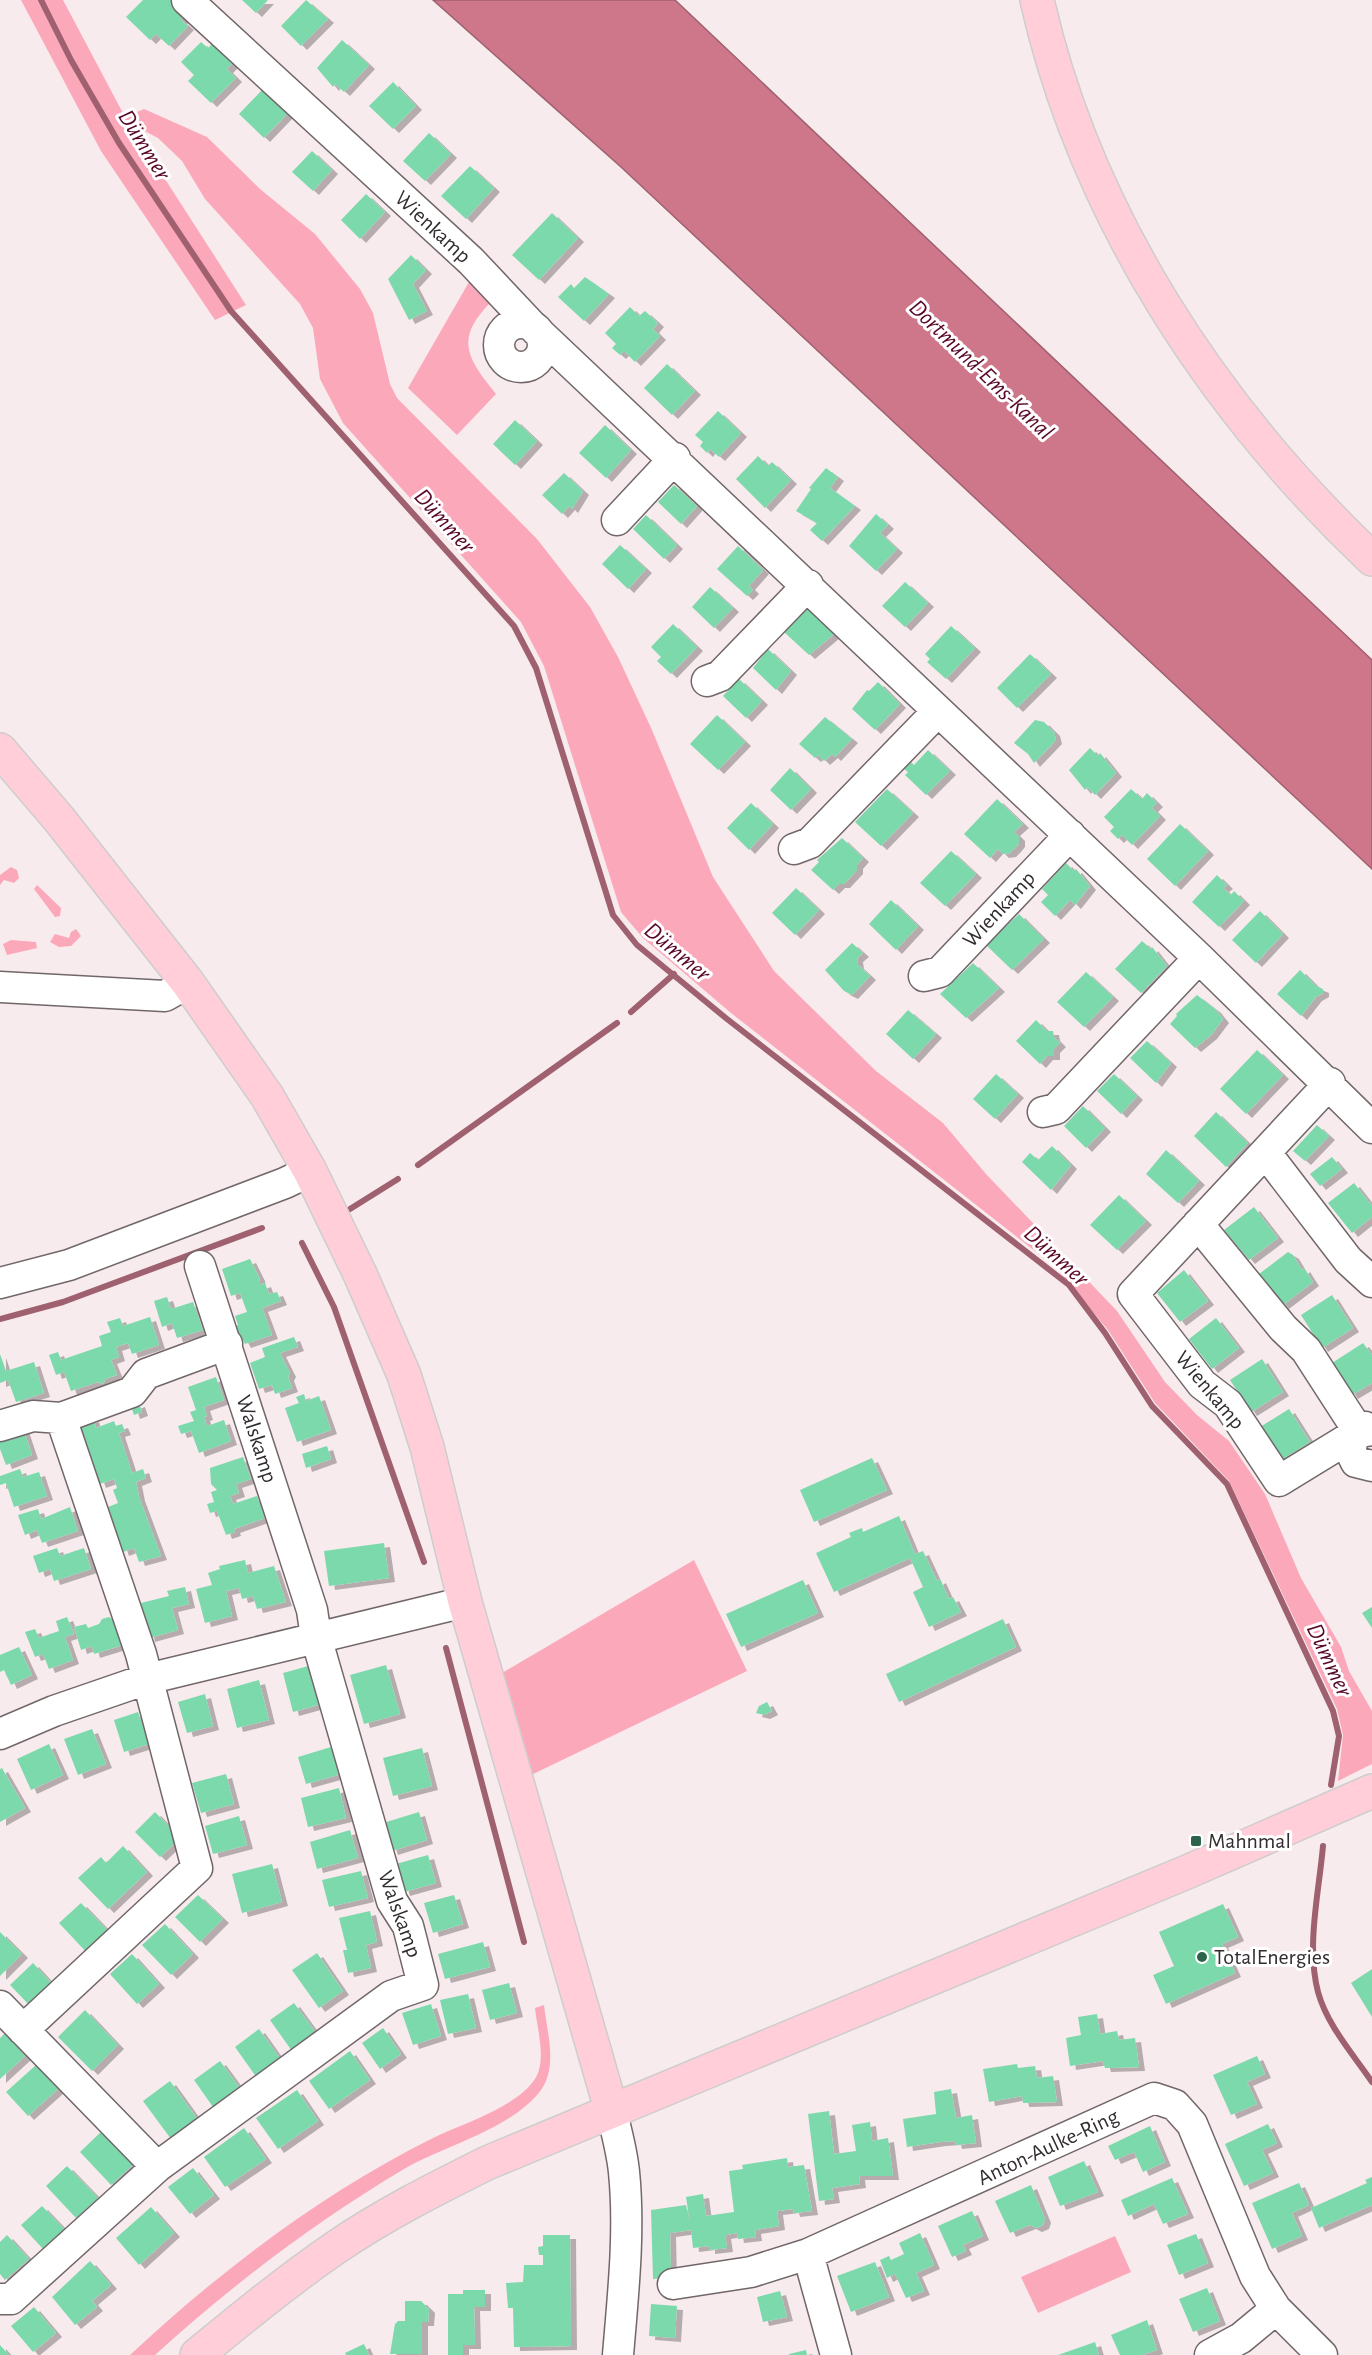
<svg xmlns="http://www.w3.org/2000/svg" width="1372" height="2355" font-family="'Alegreya Sans',sans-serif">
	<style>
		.green { fill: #fba8ba }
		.water { fill: #ce778b; stroke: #9f616f; stroke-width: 1.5 }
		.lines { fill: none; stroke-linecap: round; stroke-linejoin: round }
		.stream { stroke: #9f616f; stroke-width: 6 }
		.building { fill: #7bd9ac; filter: url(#shadow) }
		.minor-casing { stroke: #716769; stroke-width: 33 }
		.major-casing { stroke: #cecdcd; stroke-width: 36 }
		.minor { stroke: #fff; stroke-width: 30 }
		.major { stroke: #ffced9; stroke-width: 33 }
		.poi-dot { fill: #2c634a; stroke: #fff; stroke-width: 2 }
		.labels { text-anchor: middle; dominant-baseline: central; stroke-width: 6; stroke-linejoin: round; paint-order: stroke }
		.street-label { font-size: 22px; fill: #322d2e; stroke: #fff }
		.poi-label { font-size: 22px; fill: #322d2e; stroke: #fff; text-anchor: start }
		.water-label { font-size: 24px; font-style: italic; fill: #590827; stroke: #fff }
	</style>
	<defs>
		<filter id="shadow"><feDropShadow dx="6" dy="4" stdDeviation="0" flood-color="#0004"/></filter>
	</defs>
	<rect width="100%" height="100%" fill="#f8ebed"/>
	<path class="green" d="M21,0h42l62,117 19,-8 63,28 53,52 55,45 45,55 13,24 17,71 7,14 140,141 53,68 28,50 34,73 61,147 61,94 102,100 67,52 43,51 131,137 48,71 32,33 32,26 36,53 36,84 40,69 8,24 23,40v53l-34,17 5,-46 -6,-26 -108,-228 -74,-78 -47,-73 -54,-64 -323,-253 -88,-75 -22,-26 -77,-246 -23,-44 -178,-199 -23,-44 -7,-51 -13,-24 -95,-105 -23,-38 -24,-23 -29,-15 117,182 -31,15 -114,-169z
		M469,282l22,20c-37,37 -24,56 5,92l-39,41 -49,-47z
		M11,867l6,3 2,8 -5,5 -10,-3 -4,5v-10z
		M37,885l24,23 -1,8 -5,1 -21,-28z
		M76,929l5,7 -10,10 -12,1 -9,-5 5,-8 14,4 2,-6z
		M11,940l25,2 1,6 -30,7 -4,-11z
		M694,1560l53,111 -218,105 -27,-103z
		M544,2005c3,27 14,61 -3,85 -29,39 -95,55 -137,79 -89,53 -172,116 -249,186h-25c90,-84 192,-162 303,-217 29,-14 84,-31 102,-59 12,-18 2,-51 0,-71z
		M1115,2236l16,36 -93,41 -17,-36z"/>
	<path class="water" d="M433,0h242l697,660v209l-751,-702z"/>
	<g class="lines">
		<path class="stream" d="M41,0l30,60 48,83 112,168 283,315 22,42 77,247 24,30 90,74 342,266 36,48 47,73 75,78 106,227 6,25 -8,49
			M631,1012l43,-38
			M418,1165l199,-142
			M350,1209l48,-30
			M302,1243l32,64 90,255
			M0,1319l63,-17 199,-74
			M446,1648l78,294
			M1323,1846c-4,46 -17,100 -5,146 9,33 35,62 54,90"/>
	</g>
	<path class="building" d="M143,0h28l15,15 -5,5 7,6 -19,20 -13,-12 -6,6 -24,-23z
		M242,0h26l-12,13z
		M306,0l22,19 -27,27 -20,-20z
		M342,40l27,25 -25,27 -9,-8 -2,3 -16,-19z
		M201,42l7,6 4,-4 20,20 -5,5 9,9 -25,25 -23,-22 6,-6 -13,-13z
		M393,82l23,24 -23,23 -24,-23z
		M262,90l25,24 -23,24 -25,-24z
		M429,133l22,21 -26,27 -22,-20z
		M312,151l20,19 -19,21 -21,-19z
		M470,166l24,22 -28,31 -25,-23z
		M366,194l19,18 -25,27 -19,-19z
		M552,213l26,25 -39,42 -27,-25z
		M411,255l15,15 -13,14 14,27 -18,9 -21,-41z
		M585,277l24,17 -25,27 -26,-24 13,-13 3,4z
		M630,307l9,9 6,-5 13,12 -5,6 7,7 -25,26 -11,-11 -4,4 -8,-7 4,-4 -11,-11z
		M667,364l28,27 -23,24 -28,-27z
		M718,411l23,22 -22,24 -9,-8 -3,4 -7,-7 3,-4 -8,-7z
		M515,420l22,21 -22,24 -22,-21z
		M605,425l26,25 -25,28 -27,-25z
		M758,456l10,10 4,-4 19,18 -26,28 -29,-29z
		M826,468l12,9 -8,11 25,18 -33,35 -12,-11 7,-7 -21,-12 15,-22 -2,-1z
		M564,473l19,18 -11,18 -3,-3 -7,8 -20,-19z
		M674,485l23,21 -16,18 -23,-22z
		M876,514l12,11 -8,8 17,16 -21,22 -27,-25z
		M646,515l31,30 -13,14 -31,-30z
		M620,545l26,24 -18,20 -26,-25z
		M738,546l25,24 -14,16 4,4 -6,6 -30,-27z
		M905,582l23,21 -23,24 -23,-21z
		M710,587l23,21 -19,20 -22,-21z
		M807,608l27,26 -25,21 -25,-23z
		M673,624l24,23 -26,27 -14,-13 4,-4 -10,-10z
		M951,626l24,22 -29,31 -19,-17 3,-3 -5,-5z
		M768,649l23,22 -15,19 -23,-22z
		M1030,654l21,20 -34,34 -20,-20z
		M739,679l23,22 -16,17 -23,-22z
		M878,682l22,22 -25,26 -23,-21 15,-19 2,1z
		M717,715l28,27 -27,28 -28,-26z
		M825,717l27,22 -17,18 -3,-3 -8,7 -6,-6 -3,3 -16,-14z
		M1035,720l9,2 10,10 2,8 -22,23 -6,-9 -14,-11z
		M1090,748l8,8 2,-3 16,20 -21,22 -8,-8 -2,3 -16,-20z
		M928,750l22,21 -24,24 -21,-20 3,-3 -4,-3 7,-7 3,3z
		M790,768l21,21 -20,21 -21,-20z
		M887,789l26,24 -32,33 -26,-24z
		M1131,789l11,10 5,-6 10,10 -5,5 8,8 -28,29 -10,-10 -4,4 -8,-8 4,-4 -10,-10z
		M997,799l26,25 -9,8 5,5v6l-4,5 -5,5 -7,1 -5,-5 -8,9 -26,-24z
		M751,803l22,21 -24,26 -22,-22z
		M1180,824l28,27 -33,35 -28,-27z
		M842,838l21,20 -6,7v5l-13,14h-5l-6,6 -22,-20 8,-8 -2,-2z
		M951,851l25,23 -31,32 -25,-23z
		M1066,863l8,8 2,-2 14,17 -15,19 -5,-5 -15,16 -14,-14 7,-7 -6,-6z
		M1217,875l10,10 -4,3 8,7 3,-4 10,10 -25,26 -27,-25z
		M796,888l23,22 -24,25 -23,-22z
		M891,900l27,26 -22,24 -27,-26z
		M1260,911l23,23 -27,29 -24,-23z
		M1019,914l25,25 -32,31 -26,-25z
		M1142,941l9,8 1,-2 15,19 -26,27 -26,-24z
		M852,943l11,10 -6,5 1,7 12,11 -18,19 -8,-4 -19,-21z
		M973,963l26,25 -33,30 -26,-24z
		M1300,970l16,16 7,3v4l-7,4 -15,19 -24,-22z
		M1086,972l27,25 -29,30 -27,-25z
		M1197,995l18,14 8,10 -12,16 -16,13 -25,-24 7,-8 -1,-2z
		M908,1010l28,24 -23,25 -27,-25z
		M1036,1020l11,11h6l1,6 6,6 -6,6v7h-7l-7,8 -24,-23z
		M1147,1041l24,22 -15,20 -26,-25z
		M1257,1050l26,25 -37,39 -26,-25z
		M996,1074l22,20 -23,25 -22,-20z
		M1114,1074l23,22 -16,18 -24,-23z
		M1083,1106l22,22 -19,20 -22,-22z
		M1216,1112l32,31 -22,24 -32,-31z
		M1317,1125l12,11 -24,25 -12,-10z
		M1052,1146l19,19 -20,25 -29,-28 8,-9 8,7z
		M1166,1150l33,31 -21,22 -32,-29z
		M1332,1157l10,12 -22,17 -10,-12z
		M1354,1183l18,23v11l-20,16 -24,-30z
		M1119,1195l27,26 -29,29 -27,-25z
		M1254,1207l24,31 -29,22 -25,-30z
		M1288,1252l5,3 9,15 2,-2 9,14 -30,23 -24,-31z
		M250,1259l9,18 1,8 5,-2 4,11 8,-2 4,9 -19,7 10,27 -27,9 -10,-18 3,-1 -3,-9 12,-4 -7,-19 -9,3 -9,-27z
		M1184,1270l24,31 -28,21 -23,-29z
		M1332,1295l21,33 -31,20 -21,-33z
		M167,1297l4,12 22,-7 10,28 -26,8 -5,-15 -10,4 -8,-26z
		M150,1317l9,28 -27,9 -4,-11 -12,4 3,10 -8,3 6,15 -12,4 -2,5 -5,-2 -27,9 -7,-19 -8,3 -7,-20 9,-3 3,8 41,-14 -3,-10 12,-4 -4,-10 13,-4 3,8z
		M1216,1318l23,30 -27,21 -23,-30z
		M294,1337l4,10 -18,6 10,20 -2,4 4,11 -17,6 -3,-9 -13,4 -9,-26 15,-6 -3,-9z
		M1363,1343l9,12v28l-20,12 -20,-32z
		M0,1354l6,17 28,-9 10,31 -28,9 -8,-22 -8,3z
		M1262,1359l21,33 -32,20 -21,-32z
		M216,1377l8,23 -20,7 3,9 -3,1 3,9 17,-6 7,21 -32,12 -8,-22 -10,3 -3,-8 16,-5 -4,-9 6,-2 -8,-23z
		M304,1394l2,7 13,-5 12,34 -34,12 -12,-34 14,-5 -3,-6z
		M139,1403l3,9 -8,3 -3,-9z
		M1289,1409l21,33 -29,18 -21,-33z
		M93,1418l3,10 18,-7 2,5 6,-2 3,7 -6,2 13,40 11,-4 3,9 -10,4 3,15 22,59 -22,6 -5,-14 -11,4 -15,-45 10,-4 -5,-13 4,-2 -3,-9 -14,5 -22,-61z
		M23,1428l9,27 -26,10 -6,-16v-12z
		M327,1446l4,13 -25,9 -4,-14z
		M243,1457l8,22 -15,5 3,9 -9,3 3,8 24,-8 8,22 -31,11 1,3 -9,3 -9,-24 -7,2 -3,-9 7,-2 -3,-10 6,-2 -6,-6 -1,-16z
		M872,1458l15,32 -73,32 -14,-32z
		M20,1469l3,8 16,-5 8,24 -33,11 -8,-24 -6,2v-9z
		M70,1507l8,24 -36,12 -5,-13 -12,5 -7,-20 20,-6 3,10z
		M899,1516l16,38 8,-3 14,30 3,-2 9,20 4,-2 8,15 -32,15 -16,-35 10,-5 -13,-29 -76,34 -18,-39 35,-16 -2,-4 13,-5 1,4z
		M384,1543l5,35 -60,8 -5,-35z
		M57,1548l3,8 24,-8 7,21 -37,12 -4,-12 -11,4 -6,-17z
		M245,1560l3,13 26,-7 12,36 -29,7 -4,-13 -11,3 -3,-11 -13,3 6,25 -27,7 -9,-34 16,-4 -4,-12 12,-4 -1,-3z
		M803,1580l15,33 -77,34 -15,-33z
		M185,1587l4,17 -17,4 6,22 -29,8 -8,-35 28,-7 -2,-5z
		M1372,1607v21l-10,-15z
		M67,1617l7,17 -9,3 8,23 -24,9 -6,-15 -8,3 -10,-25 10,-3 4,9 11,-4 9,-3 -3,-10z
		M109,1617l5,3 9,25 -29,9 -2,-8 -11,4 -7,-23 12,-3 2,4 11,-4 3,-5z
		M1003,1619l13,28 -117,55 -13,-28z
		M19,1647l13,28 -21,10 -7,-15 -4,2v-17z
		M312,1665l10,39 -29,8 -10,-39z
		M386,1665l14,49 -36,10 -14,-49z
		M259,1680l10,40 -32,8 -10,-39z
		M205,1694l8,32 -26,7 -9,-31z
		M767,1702l5,9 -8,4 -8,-2 3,-7z
		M138,1712l11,32 -25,8 -10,-32z
		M92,1729l14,35 -28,11 -14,-36z
		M49,1744l14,31 -32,15 -14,-31z
		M331,1747l7,28 -32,9 -8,-27z
		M422,1748l10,38 -39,10 -10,-38z
		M2,1768l23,40 -25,14v-53z
		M226,1774l8,30 -33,9 -9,-30z
		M339,1788l7,30 -38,9 -7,-29z
		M155,1812l25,26 -20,19 -25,-25z
		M419,1812l8,28 -35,11 -9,-28z
		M239,1816l8,29 -34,9 -8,-28z
		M350,1830l8,28 -41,11 -7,-27z
		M123,1846l24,26 -39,37 -30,-31 23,-21 5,6z
		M428,1855l8,28 -32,9 -8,-28z
		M272,1864l10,38 -40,11 -10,-39z
		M361,1871l7,27 -39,9 -7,-27z
		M198,1895l25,24 -23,23 -25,-25z
		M454,1895l9,29 -30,9 -9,-30z
		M81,1903l30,31 -22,21 -30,-32z
		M1223,1904l15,33 -16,7 13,29 -69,31 -13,-29 21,-9 -15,-34z
		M370,1911l7,31 -11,3 5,23 -23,5 -5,-23h4l-8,-32z
		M165,1924l28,30 -22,21 -29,-30z
		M0,1932l22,22 -22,22z
		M483,1942l7,25 -45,12 -7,-25z
		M317,1953l26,38 -24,17 -27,-38z
		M132,1954l27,30 -22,20 -27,-30z
		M33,1963l21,23 -22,22 -22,-23z
		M1372,1969v48l-21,-34z
		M509,1983l8,30 -27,7 -8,-30z
		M468,1994l8,34 -28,6 -8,-34z
		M294,2003l22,30 -24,18 -22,-31z
		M431,2004l10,32 -28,9 -11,-32z
		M85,2010l33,35 -26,26 -34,-34z
		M1097,2014l3,20 17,-3 2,9 16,-2 4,29 -34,1 -2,-7 -33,5 -4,-28 15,-3 -3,-18z
		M383,2028l18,26 -21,15 -18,-26z
		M259,2029l22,31 -24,18 -22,-31z
		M5,2033l20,23 -25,23v-41z
		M350,2051l20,29 -41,29 -20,-28z
		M1257,2056l8,18 -18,8 10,22 -26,11 -18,-40z
		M220,2061l19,26 -26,20 -19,-27z
		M1017,2064l1,4 17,-2 2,12 16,-2 4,26 -34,1 -1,-7 -33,6 -6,-33z
		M36,2065l22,24 -30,27 -22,-24z
		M170,2081l28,39 -27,19 -28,-38z
		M951,2089l5,29 16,-3 4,28 -20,2 -1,-4 -15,1 -33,5 -4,-28 33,-5 -2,-22z
		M297,2090l21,31 -40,28 -22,-31z
		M829,2111l5,43 22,-3 -4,-26 18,-3 2,19 16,-3 5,38h-34l1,8 -28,4 2,11 -15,2 -11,-87z
		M1268,2124l9,19 -15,7 11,23 -29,13 -19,-42z
		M1150,2126l15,36 -22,10 -9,-20 -19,8 -7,-14z
		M244,2128l22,31 -41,28 -21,-30z
		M103,2130l32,33 -24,22 -31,-33z
		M787,2158l1,9 16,-2 8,46 -18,2 -1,-4 -16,2 2,15 -24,4 1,7 -18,2 -1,-6 -12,2 2,13 -18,2v-4l-16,2 -2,-18 -21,3 1,44 -18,2 -2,-69 35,-5 4,19 -4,-27 17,-3 3,22 28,-4 -5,-41 14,-2 -1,-4z
		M1084,2161l14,31 -38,14 -12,-29z
		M67,2166l31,32 -22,20 -30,-32z
		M193,2168l21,27 -24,19 -22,-27z
		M1372,2177v28l-53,23 -8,-20 56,-25 -2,-3z
		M1172,2178l16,36 -25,10 -9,-20 -26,12 -7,-16z
		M1299,2183l10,22 -17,8 10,23 -30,13 -20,-46z
		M1031,2185l14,34 -2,6 -7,3 -6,-3 -20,8 -15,-32z
		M42,2206l22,23 -21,20 -22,-24z
		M151,2207l23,26 -35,32 -23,-27z
		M972,2211l11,25 -20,9 3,6 -14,6 -14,-31z
		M920,2233l14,32 -18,8 8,18 -18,7 -11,-24 -8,4 -7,-18 9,-4 2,4 13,-6 -5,-11z
		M1196,2234l12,29 -29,12 -12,-30z
		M7,2235l22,24 -24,21 -5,-6v-32z
		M543,2235h27l1,111 -57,1 -1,-39h-5l-2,-25 17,-1 1,-17h19v-10h-4l-1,-8 5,-1z
		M90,2261l21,24 -19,16 5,6 -22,18 -23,-28z
		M875,2262l14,35 -38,15 -14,-36z
		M1207,2288l13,33 -27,11 -14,-33z
		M463,2290h22v17h-11l1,38h-12v10h-15v-61h15z
		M780,2291l7,26 -24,5 -6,-25z
		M405,2301h16l8,8 -1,13h-6v32h-32l5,-30 3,-3h7z
		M651,2304l26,2 -2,32 -26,-2z
		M34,2307l22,26 -23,19 -22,-26z
		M1147,2320l10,30 -15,5h-22l-9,-20z
		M1095,2342l4,13h-41z
		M364,2344l5,11h-23l-1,-2z
		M0,2345l9,10h-9z
		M806,2350l1,5h-18v-1z"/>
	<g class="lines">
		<g class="minor-casing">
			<path id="minor" d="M187,0l284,261 64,68 664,629 173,170
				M499 345a22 22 0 1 1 44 0a22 22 0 1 1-44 0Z
				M617,520l58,-62
				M707,681l13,-5 88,-91
				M794,849l16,-6 128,-132
				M924,976l16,-4 130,-137
				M0,987l165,9 23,-13
				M1330,1083l-197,211 69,90 26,20 51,77 80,-49 13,-2
				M1043,1112l13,-3 143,-151
				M1266,1153l82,107 24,22
				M1198,1224l85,104 23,22 53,82
				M0,1283l69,-18 216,-82 25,-12
				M0,1426l33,-10 28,2 71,-26 14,-18 81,-30
				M1365,1427l-11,9 -4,14 6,12 16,4
				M0,1734l54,-23 93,-32 318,-77
				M0,2006l157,161
				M23,2030l174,-162 -56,-214 -80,-236
				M611,2109c5,21 11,42 13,63 6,60 -1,123 -6,183
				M808,2254l28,101
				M673,2284l78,-12 57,-18 346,-156 21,7 17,19 63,152 21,33 -35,29 -31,17
				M0,2299h11l146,-132 234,-171 32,-11 -15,-59 -16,-25 -76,-264 -4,-27 -112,-344
				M1276,2309l46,46"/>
		</g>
		<g class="major-casing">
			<path id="major" d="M1037,0c49,216 176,408 335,559
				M0,750l59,69 129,164 79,113 43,75 50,103 44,101 23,72 38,155 146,507
				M197,2355c45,-37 90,-74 138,-107 48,-33 100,-59 152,-85l700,-291 185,-81"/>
		</g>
		<use href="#minor" class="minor"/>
		<use href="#major" class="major"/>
	</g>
	<g class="poi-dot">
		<rect x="1190" y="1835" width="12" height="12" rx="3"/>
		<circle cx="1202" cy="1957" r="6"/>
	</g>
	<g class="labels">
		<g class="street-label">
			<text transform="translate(433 227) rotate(43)">Wienkamp</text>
			<text transform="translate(999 909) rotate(-47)">Wienkamp</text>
			<text transform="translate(1210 1390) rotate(50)">Wienkamp</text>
			<text transform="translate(257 1439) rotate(72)">Walskamp</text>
			<text transform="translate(400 1914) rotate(70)">Walskamp</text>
			<text transform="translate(1048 2147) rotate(-25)">Anton-Aulke-Ring</text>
		</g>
		<g class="poi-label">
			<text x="1208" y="1841">Mahnmal</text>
			<text x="1214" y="1957">TotalEnergies</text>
		</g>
		<g class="water-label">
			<text transform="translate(144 145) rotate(58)">Dümmer</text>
			<text transform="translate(981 370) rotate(44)">Dortmund-Ems-Kanal</text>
			<text transform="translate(444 521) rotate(48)">Dümmer</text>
			<text transform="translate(677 952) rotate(40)">Dümmer</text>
			<text transform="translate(1056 1256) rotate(42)">Dümmer</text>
			<text transform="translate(1329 1660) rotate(65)">Dümmer</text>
		</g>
	</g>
</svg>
